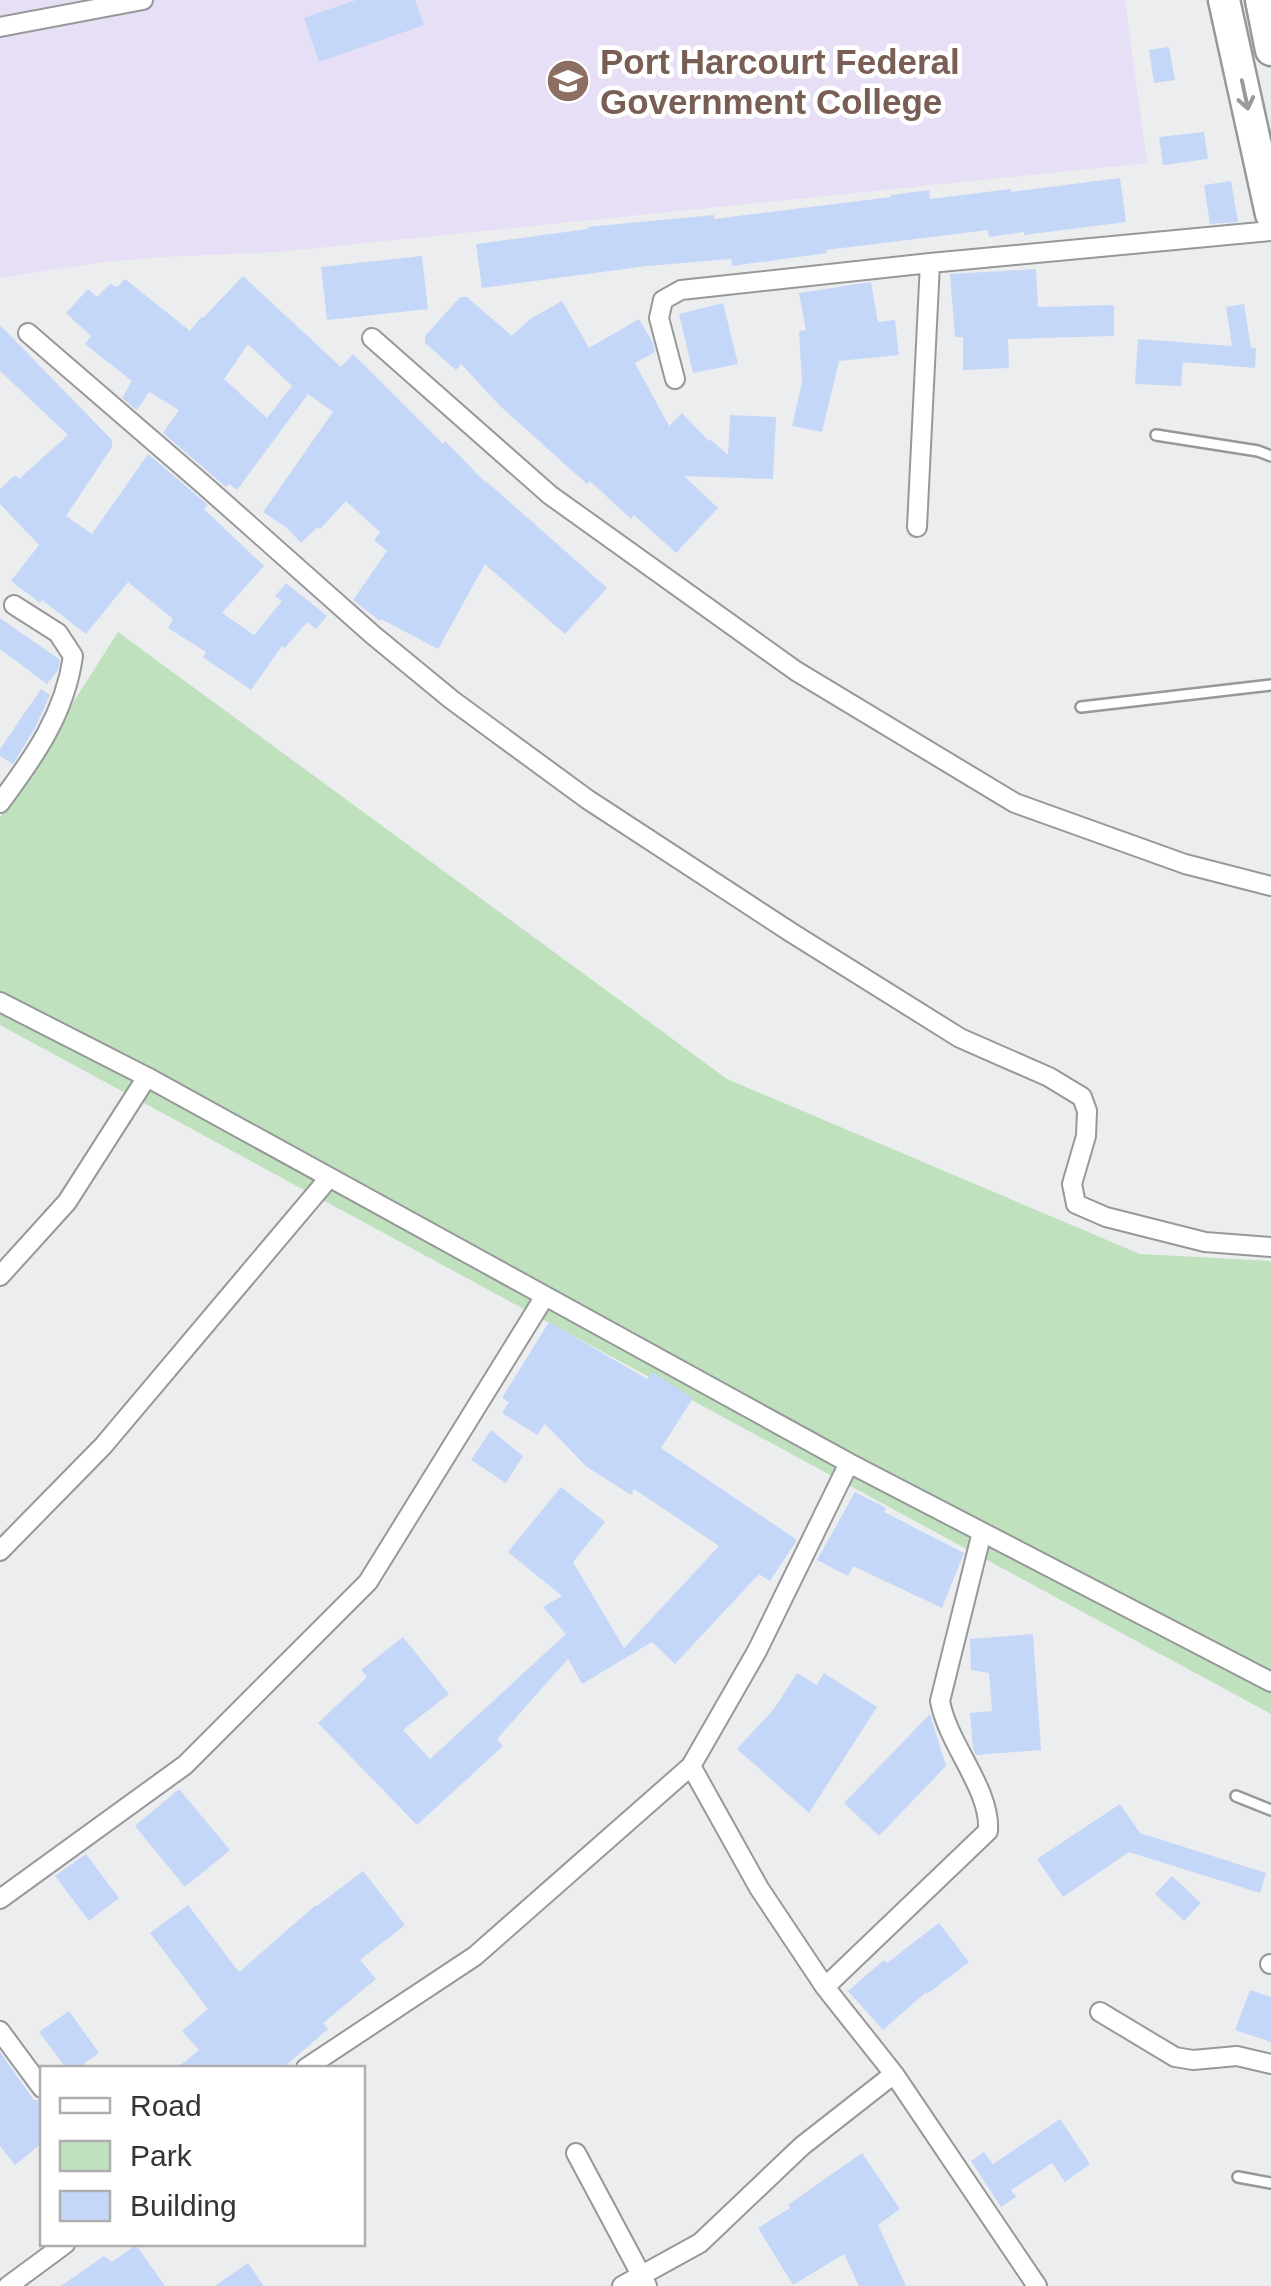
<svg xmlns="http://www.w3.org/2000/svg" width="1271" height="2286" font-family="Arial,sans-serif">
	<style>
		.education { fill: #e6dff5 }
		.green { fill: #bfe1bd }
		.building { fill: #c5d7f8; fill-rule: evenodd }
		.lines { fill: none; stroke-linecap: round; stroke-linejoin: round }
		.service-casing { stroke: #979899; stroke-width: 14 }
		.minor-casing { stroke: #979899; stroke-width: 22 }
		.primary-casing { stroke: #979899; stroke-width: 35 }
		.service { stroke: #fff; stroke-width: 9 }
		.minor { stroke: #fff; stroke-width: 18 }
		.primary { stroke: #fff; stroke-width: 30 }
		.oneway { stroke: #9a9a9a }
		.labels { text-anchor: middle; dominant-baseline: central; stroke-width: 9; stroke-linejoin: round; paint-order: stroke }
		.education-label { font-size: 35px; font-weight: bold; fill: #785e54; stroke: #fff; text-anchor: start }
	</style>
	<rect width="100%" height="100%" fill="#ecedee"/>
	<path class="education" d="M0,0h1125l22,163 -869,89 -117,5 -65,6 -96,15z"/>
	<path class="green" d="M118,632l609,447 413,175 131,7v453l-1271,-689v-208z"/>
	<path class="building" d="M356,0h59l9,25 -105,37 -15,-44z
		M1169,47l6,33 -21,3 -5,-33z
		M1204,132l4,27 -45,6 -4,-28z
		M1120,178l6,44 -102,13v-3l-35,5 -1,-7 -162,20 1,3 -95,13 -1,-7 -84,7 -165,22 -6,-44 112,-15 -1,-2 127,-12v4l177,-22v-2l38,-5 1,9 81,-10v3z
		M1231,181l7,41 -28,2 -6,-39z
		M422,256l6,53 -101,11 -6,-53z
		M1036,269l2,38 76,-2v31l-106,3 1,29 -46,2v-33h-8l-5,-63z
		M243,276l98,91 12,-13 90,90 2,-3 41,42 1,-1 120,106 -42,46 -80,-70 -47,85 -57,-30 -1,2 -27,-21 34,-49 -13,-11 6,-8 -34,-31 -26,28 -2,-2 -17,16 -14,-15 -24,-16 70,-100 -25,-18 -71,96 -8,-6 -3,3 -63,-54 16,-23 -30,-18 -12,18 -3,-2 -12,-10 10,-17 -47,-37 6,-8 -25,-23 22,-24 9,8 13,-13 7,3 8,-8 65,52 11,-14 2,1zM248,344l44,42 -25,32 -43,-39z
		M871,282l7,40 17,-2 4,35 -60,6 -17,71 -30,-6 10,-44 -3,-51 7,-1 -7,-37z
		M460,297h7l45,39 18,-17 32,-18 27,47 50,-29 14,24 2,9 -20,11 34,63 13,-13 27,28 2,-1 17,15 2,-40 46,2 -3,62 -89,-3 34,32 -42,45 -42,-38 -3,4 -41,-38 -3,3 -87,-78 -39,-42 -5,6 -31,-27v-7z
		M723,303l15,61 -45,9 -14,-59z
		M1244,304l7,44h5l-1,20 -72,-6 -2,24 -46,-2 3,-45 94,7 -6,-39z
		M0,325l112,115v7l-46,69 26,18 56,-80 60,51 -4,4 60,57 -42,47 32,22 28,-34 -7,-5 11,-13 41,33 -11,13 -9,-7 -22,26 -3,-2 -31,44 -48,-33 3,-5 -38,-24 5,-9 -45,-37 -42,52 -44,-34 -2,3 -29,-22 28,-36 -39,-41v-15l15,-14 4,4 49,-44 -68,-64z
		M0,618l60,42 -2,10 -11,14 -47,-35z
		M41,689l9,6 -15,33 -22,36 -13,-8v-7z
		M549,1322l98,57 5,-7 41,26 -32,50 136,92 -27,41 -11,-7 -84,90 -23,-22 -70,42 -14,-25 -71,80 6,7 -86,79 -99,-102 49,-46 -6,-7 42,-33 46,57 -46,36 27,29 136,-125 -23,-27 19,-11 -54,-44 53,-65 44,35 -32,40 51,86 95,-102 -85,-57 -3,6 -44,-28 -42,-43 -8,11 -35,-22 7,-11 -7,-4z
		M491,1430l32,26 -17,27 -35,-23z
		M855,1492l31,16 -2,4 80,41 -22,55 -89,-42 -5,10 -31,-16z
		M1033,1634l8,116 -65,5 -3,-7 -3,-35 22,-2 -3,-38 -18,-3 -1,-31z
		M797,1673l20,12 7,-12 53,34 -68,106 -72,-64 37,-40z
		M930,1714l16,52 -67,70 -35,-33z
		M179,1789l51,61 -45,37 -50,-61z
		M1120,1804l20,29 126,40 -6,20 -131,-41 -66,45 -26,-38z
		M86,1854l33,44 -30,23 -34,-45z
		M363,1871l42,54 -45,35 16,19 -53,44 5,6 -45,39h-106l22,-18 -17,-19 26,-22 -58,-76 38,-28 51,67 77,-67 1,1z
		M1172,1876l29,27 -17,18 -29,-27z
		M939,1923l30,39 -42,32 -1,-2 -43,38 -35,-39 36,-31 3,3z
		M1250,1990l21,7v45l-36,-12z
		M69,2011l30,42 -21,15h-12l-27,-36z
		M0,2052l34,48h8v43l-27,22 -15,-19z
		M1060,2119l30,45 -25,18 -13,-19 -41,27 5,7 -15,10 -30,-46 13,-9 9,12z
		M862,2153l38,56 -22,16 28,61h-47l-15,-32 -51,31 -35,-57 32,-20 -2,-3z
		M136,2245l29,41h-104l43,-30 8,6z
		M248,2263l16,23h-49z"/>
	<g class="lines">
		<g class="service-casing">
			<path id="service" d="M1156,435l102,16 13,5
				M1081,707l190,-22
				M1236,1796l35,14
				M1238,2177l33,6"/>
		</g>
		<g class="minor-casing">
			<path id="minor" d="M0,27l143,-27
				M28,333l176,152 169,150 79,65 135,99 205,134 168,105 89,39 33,20 5,14 -1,25 -14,48 4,20 30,13 99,25 66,5
				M372,338l178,157 246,176 219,132 170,61 86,22
				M675,379l-16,-61 4,-18 18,-10 249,-27 341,-32
				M917,527l13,-264
				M0,803c34,-46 65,-89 73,-147l-15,-23 -44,-28
				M0,1002l147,75 702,386 422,219
				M0,1276l67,-74 80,-125
				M0,1551l103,-105 226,-268
				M691,1766l68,122 66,99 69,87 143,212
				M0,1899l185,-134 183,-183 177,-286
				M1270,1964h1
				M825,1987l163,-156c3,-42 -40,-86 -48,-130l42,-169
				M1100,2012l75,45 18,3 44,-4 34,8
				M0,2031l42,57
				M306,2068l169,-112 216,-190 66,-115 92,-188
				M576,2153l71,133
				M8,2286l57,-42
				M622,2286l78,-43 102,-97 92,-72"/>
		</g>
		<g class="primary-casing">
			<path id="primary" d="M1224,0l47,214
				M1261,0l10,50"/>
		</g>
		<use href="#service" class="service"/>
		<use href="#minor" class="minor"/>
		<use href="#primary" class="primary"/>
	</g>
	<defs><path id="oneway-shaft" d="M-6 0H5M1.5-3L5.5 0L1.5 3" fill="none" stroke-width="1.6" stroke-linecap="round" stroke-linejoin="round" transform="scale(2.5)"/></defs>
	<use class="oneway" href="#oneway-shaft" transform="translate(1245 95) rotate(78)"/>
	<defs>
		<g id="university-disc" transform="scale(2.25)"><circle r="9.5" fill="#8d6e63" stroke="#fff"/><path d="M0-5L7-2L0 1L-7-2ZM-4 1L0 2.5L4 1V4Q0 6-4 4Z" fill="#fff"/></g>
	</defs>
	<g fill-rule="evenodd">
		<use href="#university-disc" x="568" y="81"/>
	</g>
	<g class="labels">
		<g class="education-label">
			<text x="600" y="61">Port Harcourt Federal<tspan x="600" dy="40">Government College</tspan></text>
		</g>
	</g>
	<rect x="40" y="2066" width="325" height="180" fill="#ffffff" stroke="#aeaeae" stroke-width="2.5"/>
	<rect x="60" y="2098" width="50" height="15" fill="#ffffff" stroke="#aeaeae" stroke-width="2.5"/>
	<text x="130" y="2116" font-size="30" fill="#343435">Road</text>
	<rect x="60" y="2141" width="50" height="30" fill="#bfe1bd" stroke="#aeaeae" stroke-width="2.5"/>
	<text x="130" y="2166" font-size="30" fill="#343435">Park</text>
	<rect x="60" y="2191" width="50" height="30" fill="#c5d7f8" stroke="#aeaeae" stroke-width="2.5"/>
	<text x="130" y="2216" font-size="30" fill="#343435">Building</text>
</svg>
